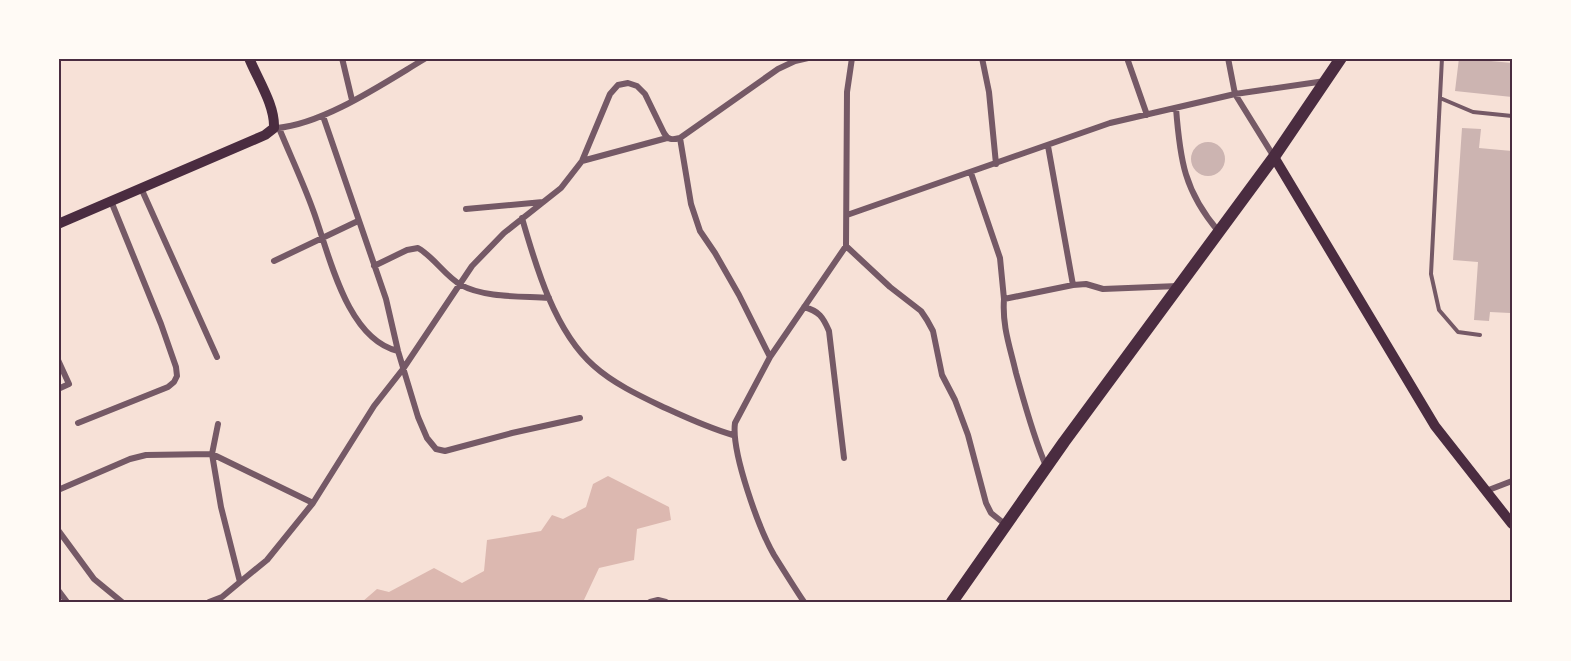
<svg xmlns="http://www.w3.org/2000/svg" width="1571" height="661" font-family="'DM Sans',sans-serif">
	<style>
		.water { fill: #dcb8b0 }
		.building { fill: #ccb4b1 }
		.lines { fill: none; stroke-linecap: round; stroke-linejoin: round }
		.service { stroke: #755966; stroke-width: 4 }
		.minor { stroke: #755966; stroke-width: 6 }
		.secondary { stroke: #4a2c40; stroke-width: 10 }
		.primary { stroke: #4a2c40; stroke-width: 12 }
		.neatline { fill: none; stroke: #4a2c40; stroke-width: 2 }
	</style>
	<rect width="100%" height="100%" fill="#f7e1d7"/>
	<path class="water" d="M608,476l61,31 2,13 -34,9 -3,31 -35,8 -16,34h-221l15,-13 12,3 45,-24 28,15 22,-12 3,-31 54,-9 11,-16 11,4 23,-12 7,-23z"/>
	<path class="building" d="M1459,58l53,5v34l-57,-6z
		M1462,128l19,1 -2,19 33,3v154l-2,8 -20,-1 -1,9 -15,-1 4,-58 -25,-2z
		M1191 159a17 17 0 1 1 34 0a17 17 0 1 1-34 0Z"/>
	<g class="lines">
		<path class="service" d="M1442,58l-11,216 8,36 19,22 22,3
			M1440,98l33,14 39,4"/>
		<path class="minor" d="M342,58l10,42
			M982,58l7,34 7,72
			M1127,58l20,57
			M1228,58l7,36 39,63
			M1176,108c4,52 8,83 43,124
			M323,116l63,183 12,52 20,66 9,21 9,11 9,2 67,-18 68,-15
			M277,128c47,-4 107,-45 149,-70
			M279,128c11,27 24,54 34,82 16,43 33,129 85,141
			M680,138l11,66 9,27 15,22 24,42 31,62
			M1048,146l25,139
			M582,161l85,-23
			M971,173l29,85 4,41 69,-14 13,-1 17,5 75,-3
			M141,188l76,169
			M466,209l77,-7
			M847,215l263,-92 125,-29 90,-13
			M522,218c14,49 33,114 72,148 19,17 44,29 67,40 24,11 47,22 72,29
			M846,246l44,41 31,24 6,9 6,11 9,44 13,25 13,35 18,68 5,10 15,12
			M274,261l84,-40
			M374,266l33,-16 11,-2c16,9 27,28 43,37 23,13 62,11 88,13
			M1004,299c-2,27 6,48 12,74 9,32 17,63 30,93
			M804,307c15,4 19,10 25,24l15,127
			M58,360l11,24 -11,5
			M78,423l90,-36 6,-5 3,-6 -1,-9 -15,-43 -50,-123
			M58,490l72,-31 16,-4 66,-1 101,49
			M1486,491l26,-10
			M58,530l36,49 28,23
			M240,582l27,-22 46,-57 61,-97 29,-37 69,-103 32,-33 57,-45 21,-27 28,-67 8,-9 10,-2 9,3 8,8 19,39c4,7 8,7 16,5l98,-69 17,-8 13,-3
			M58,590l9,12
			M209,602l13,-5 18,-15 -19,-75 -9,-53 6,-30
			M650,602l8,-2 8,2
			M804,602c-10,-15 -20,-31 -30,-47 -15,-26 -43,-103 -39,-132l35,-66 76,-111 1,-154 5,-34"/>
		<path class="secondary" d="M1274,157l161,269 77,98
			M58,224l207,-89 9,-7c1,-23 -16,-48 -25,-70"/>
		<path class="primary" d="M952,602l112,-160 210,-285 67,-99"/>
	</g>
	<rect width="1571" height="661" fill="none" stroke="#fffaf5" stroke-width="120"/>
	<rect x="60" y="60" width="1451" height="541" class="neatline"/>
</svg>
